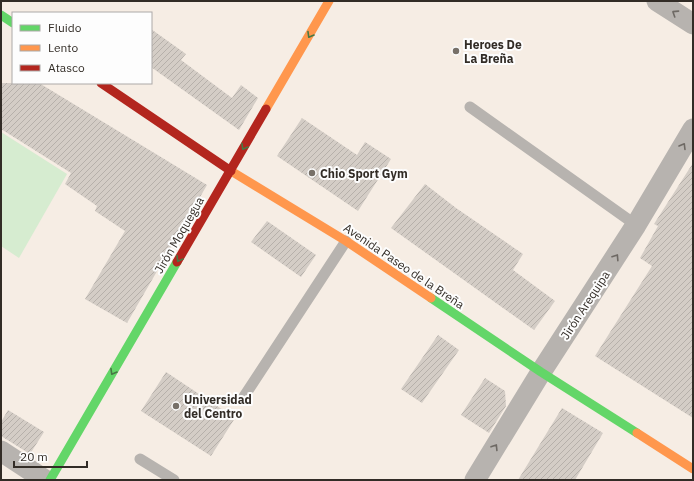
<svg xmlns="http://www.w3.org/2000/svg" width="694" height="481" font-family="'IBM Plex Sans',sans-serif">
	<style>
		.green { fill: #d6ecd0 }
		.building { fill: url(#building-hatch) }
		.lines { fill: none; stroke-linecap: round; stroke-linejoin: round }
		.lane { stroke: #b7b3af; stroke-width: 11 }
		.street { stroke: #b7b3af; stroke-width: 21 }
		.fast { stroke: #63d668; stroke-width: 9 }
		.slow { stroke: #ff974d; stroke-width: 9 }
		.jam { stroke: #b3261e; stroke-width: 9 }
		.oneway { stroke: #6e6964 }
		.oneway2 { stroke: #487844 }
		.poi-dot { fill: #777068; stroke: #fdfdfd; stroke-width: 1.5 }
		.labels { text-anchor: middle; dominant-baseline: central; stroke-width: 4; stroke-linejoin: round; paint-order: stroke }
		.poi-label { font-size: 12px; font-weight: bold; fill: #322c26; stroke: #fdfdfd; text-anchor: start }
		.street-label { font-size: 12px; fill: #322c26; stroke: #fdfdfd }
	</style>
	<defs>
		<pattern id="building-hatch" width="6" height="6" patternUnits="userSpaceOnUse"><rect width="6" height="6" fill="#d4cdc6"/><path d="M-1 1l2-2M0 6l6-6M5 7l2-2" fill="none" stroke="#b6b0aa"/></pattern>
	</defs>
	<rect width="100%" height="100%" fill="#f6ede4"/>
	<path class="green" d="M1,132l66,42 -48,84 -18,-12z"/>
	<path class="building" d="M151,29l35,25 -5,6 51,38 9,-13 17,13 -19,32 -88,-63z
		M1,83h38l168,102 -80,138 -42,-24 40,-68 -30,-20 2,-5 -32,-22 6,-11 -70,-44z
		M302,118l55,37 8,-13 26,17 -33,52 -81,-55z
		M693,163v255l-98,-62 57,-90 -12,-8 18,-32 -4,-2z
		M425,184l31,24 67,46 -10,16 42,31 -21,29 -143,-102z
		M267,221l49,34 -15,22 -50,-35z
		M438,335l21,15 -37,53 -21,-14z
		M166,372l69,46 -24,38 -70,-45z
		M485,378l20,13 1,15 -17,27 -28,-18z
		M562,408l41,25 -28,47h-57z
		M8,410l36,22 -14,22 -29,-18v-14z"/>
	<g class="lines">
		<path class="lane" d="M470,107l166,118
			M243,398l103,-157
			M140,459l34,21"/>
		<path class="street" d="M657,1l36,23
			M1,451l44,29
			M475,480l66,-108 95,-147 57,-96"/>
		<path class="fast" d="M1,15l12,8
			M431,298l110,74 96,61
			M50,480l127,-218"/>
		<path class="slow" d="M266,109l63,-108
			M231,171l115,70 85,57
			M637,433l56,36"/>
		<path class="jam" d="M101,83l130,88
			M177,262l89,-153"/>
	</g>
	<defs><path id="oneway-chevron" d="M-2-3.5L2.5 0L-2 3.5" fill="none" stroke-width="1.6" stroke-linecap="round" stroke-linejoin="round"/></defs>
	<g class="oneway">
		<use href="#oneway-chevron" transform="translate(675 13) rotate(-147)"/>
		<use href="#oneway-chevron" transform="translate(683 146) rotate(-59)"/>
		<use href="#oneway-chevron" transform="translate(616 257) rotate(-57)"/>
		<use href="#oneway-chevron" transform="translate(495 447) rotate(-58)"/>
	</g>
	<g class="oneway2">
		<use href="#oneway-chevron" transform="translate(310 35) rotate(120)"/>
		<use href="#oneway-chevron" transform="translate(244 147) rotate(120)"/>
		<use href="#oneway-chevron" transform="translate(179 259) rotate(120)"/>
		<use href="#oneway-chevron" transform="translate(113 372) rotate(120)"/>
	</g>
	<g class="poi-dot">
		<circle cx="456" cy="51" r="4"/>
		<circle cx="312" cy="173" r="4"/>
		<circle cx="176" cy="406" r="4"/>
	</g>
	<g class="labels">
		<g class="poi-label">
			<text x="464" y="44">Heroes De<tspan x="464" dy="14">La Breña</tspan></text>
			<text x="320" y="173">Chio Sport Gym</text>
			<text x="184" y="399">Universidad<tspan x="184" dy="14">del Centro</tspan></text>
		</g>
		<g class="street-label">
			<text transform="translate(179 235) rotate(-60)">Jirón Moquegua</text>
			<text transform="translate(404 266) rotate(34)">Avenida Paseo de la Breña</text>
			<text transform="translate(585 305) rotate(-57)">Jirón Arequipa</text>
		</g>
	</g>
	<rect width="694" height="481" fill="none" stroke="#322c26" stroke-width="4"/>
	<rect x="12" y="12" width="140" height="72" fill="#fdfdfd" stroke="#aca9a7"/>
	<rect x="20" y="25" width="20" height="6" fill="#63d668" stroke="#aca9a7"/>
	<text x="48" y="32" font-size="12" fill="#322c26">Fluido</text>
	<rect x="20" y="45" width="20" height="6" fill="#ff974d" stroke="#aca9a7"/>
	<text x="48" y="52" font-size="12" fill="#322c26">Lento</text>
	<rect x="20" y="65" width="20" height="6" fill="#b3261e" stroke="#aca9a7"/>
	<text x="48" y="72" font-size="12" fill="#322c26">Atasco</text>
	<path d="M14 461v6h73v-6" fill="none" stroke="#322c26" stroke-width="2"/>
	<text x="20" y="461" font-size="12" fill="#322c26" stroke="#fdfdfd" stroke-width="3" paint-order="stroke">20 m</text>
</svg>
